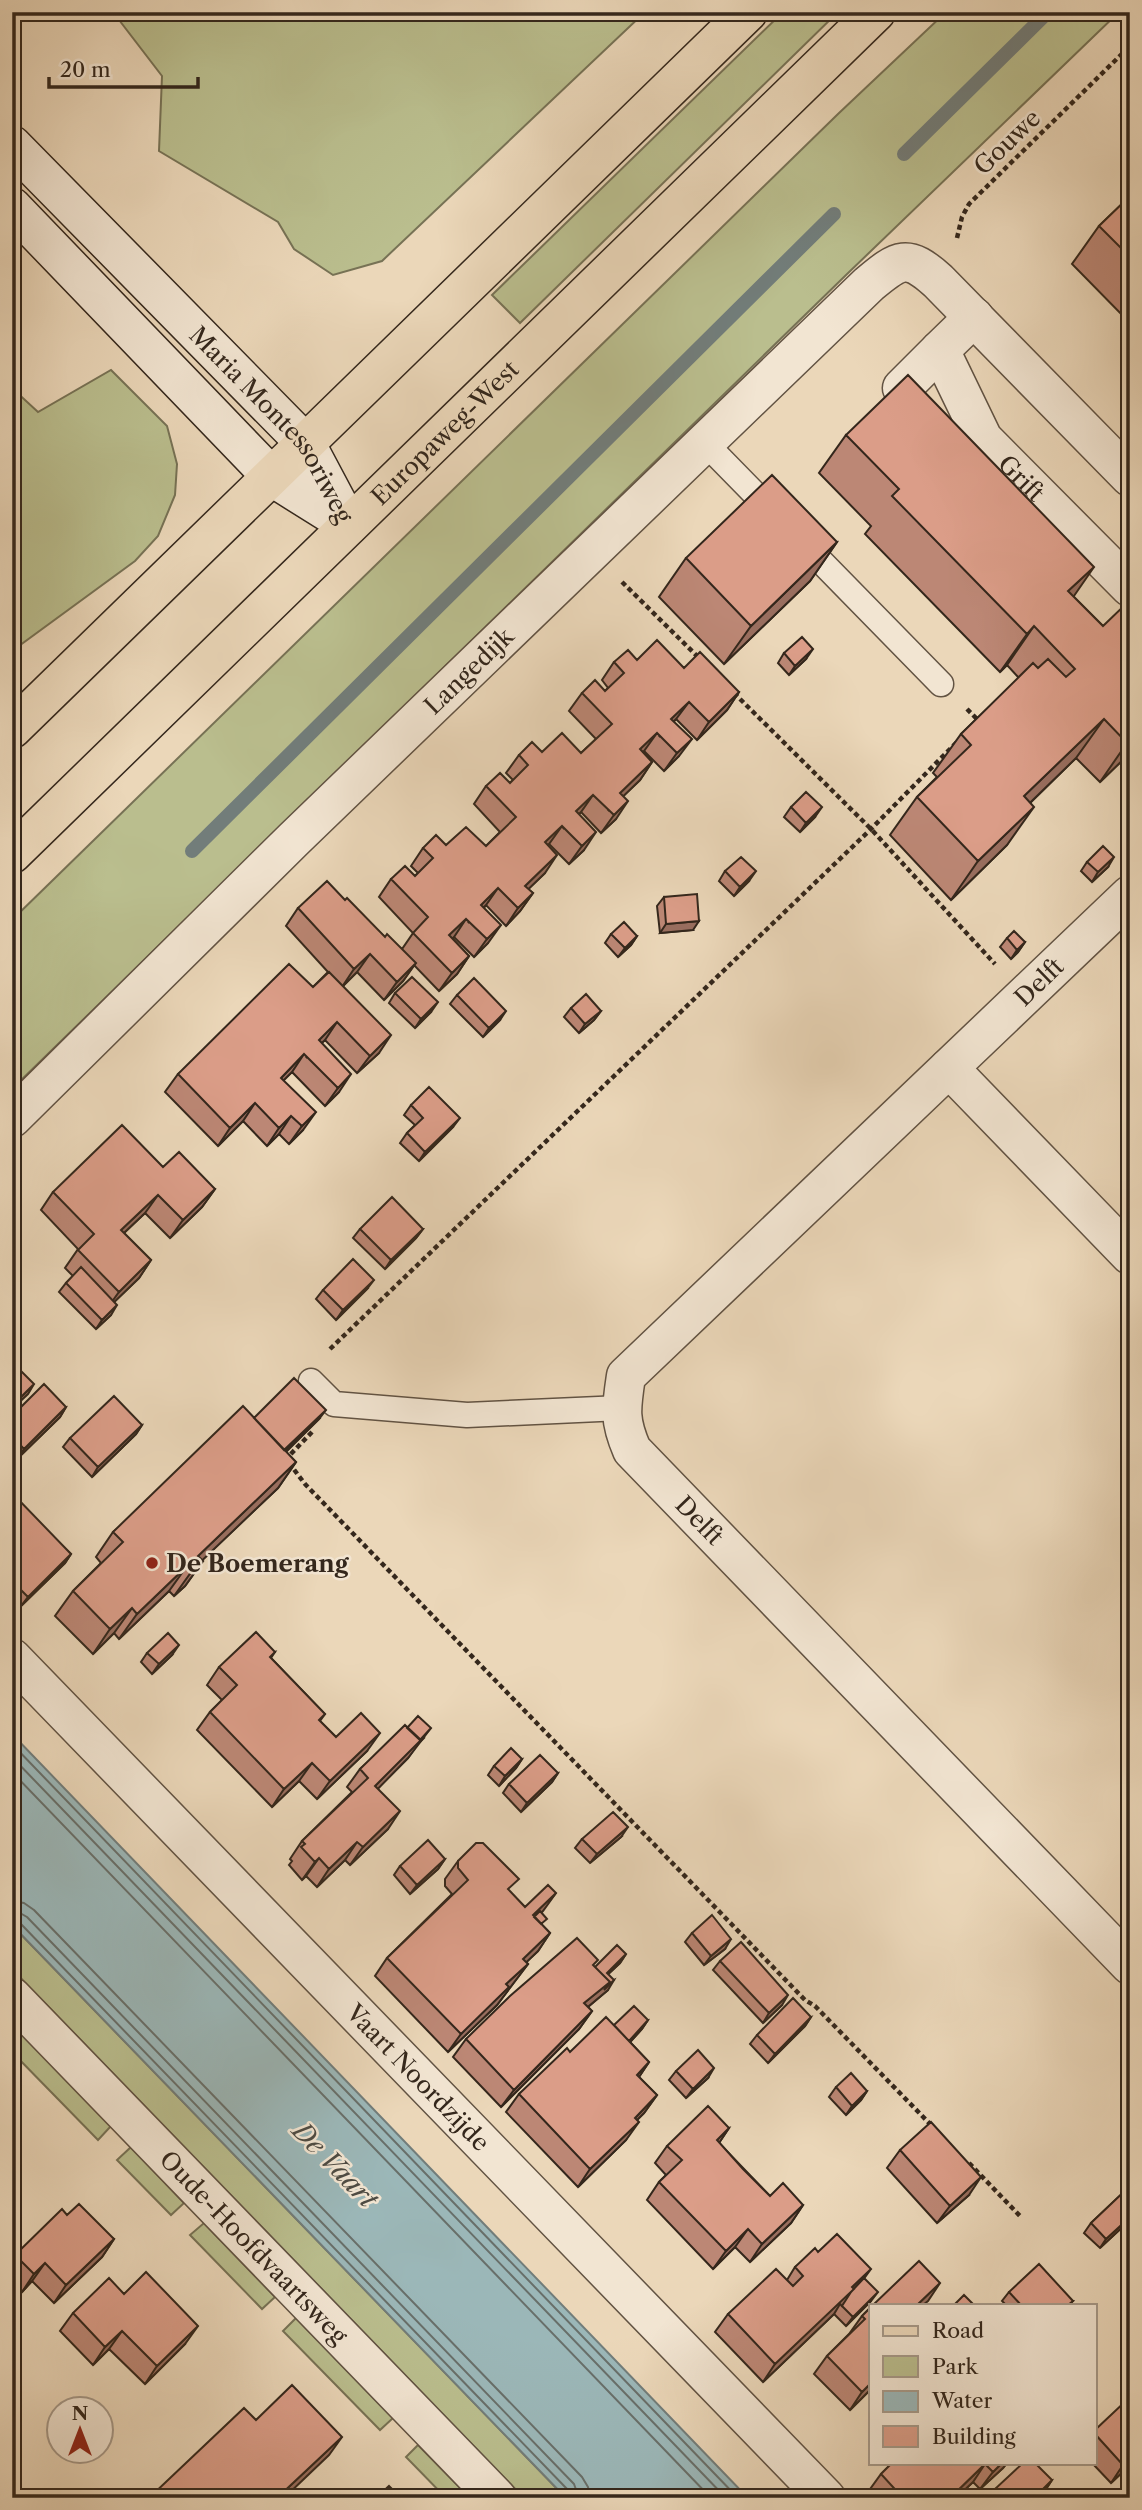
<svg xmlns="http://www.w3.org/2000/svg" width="1142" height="2510" font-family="'Libre Caslon Text',serif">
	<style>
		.green { fill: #babe8e; stroke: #777255; stroke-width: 2 }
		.water { fill: #9bb7b8; stroke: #727d7a; stroke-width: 2 }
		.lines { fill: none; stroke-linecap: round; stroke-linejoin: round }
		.shore { stroke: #686f6a; stroke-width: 2 }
		.stream { stroke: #727d7a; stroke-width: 14 }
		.lane-casing { stroke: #625343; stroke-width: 27 }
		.street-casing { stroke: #625343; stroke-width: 41 }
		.secondary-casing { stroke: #34271c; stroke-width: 41 }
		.primary-casing { stroke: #34271c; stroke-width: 41 }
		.path { stroke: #34271c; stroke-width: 4.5; stroke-dasharray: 5 3.5; stroke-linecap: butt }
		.lane { stroke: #f2e5d2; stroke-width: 24 }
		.street { stroke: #f2e5d2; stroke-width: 38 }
		.secondary { stroke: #f2e5d2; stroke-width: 38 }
		.primary { stroke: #ebd7b9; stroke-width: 38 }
		.wall { fill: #bc8775; stroke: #34271c; stroke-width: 2 }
		.shaded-wall { fill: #996e5f; stroke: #34271c; stroke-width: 2 }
		.building { fill: #db9d88; stroke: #34271c; stroke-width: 2 }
		.poi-dot { fill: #8f2418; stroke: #f2e5d2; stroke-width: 2.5 }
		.labels { text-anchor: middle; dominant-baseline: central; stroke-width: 5; stroke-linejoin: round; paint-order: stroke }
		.street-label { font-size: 24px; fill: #34271c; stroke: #f2e5d2 }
		.poi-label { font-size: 24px; font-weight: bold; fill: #34271c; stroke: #f2e5d2; text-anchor: start }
		.water-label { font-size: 26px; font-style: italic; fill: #4e4b43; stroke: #f2e5d2 }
	</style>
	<rect width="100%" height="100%" fill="#ebd7b9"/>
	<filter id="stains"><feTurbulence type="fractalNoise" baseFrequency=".00286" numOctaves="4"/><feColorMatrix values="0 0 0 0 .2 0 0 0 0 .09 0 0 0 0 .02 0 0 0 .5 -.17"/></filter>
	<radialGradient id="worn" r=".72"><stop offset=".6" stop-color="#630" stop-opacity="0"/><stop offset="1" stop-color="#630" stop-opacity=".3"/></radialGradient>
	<path class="green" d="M113,12h532l-263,249 -49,14 -39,-26 -16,-27 -119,-71 3,-75z
		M783,12h55l-318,311 -28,-28z
		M946,12h173l-274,264 -833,813v-169l826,-806z
		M111,370l56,56 10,38 -2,31 -17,41 -23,25 -123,90v-263l26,24z
		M12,1925l554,573h-42l-512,-529z
		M12,2024l99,102 -13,14 -86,-88z
		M131,2147l53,56 -13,12 -54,-55z
		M204,2223l71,74 -13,12 -72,-74z
		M296,2318l97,100 -13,12 -97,-99z
		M418,2445l52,53h-24l-40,-41z"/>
	<path class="water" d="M12,1734l736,764h-182l-554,-573z"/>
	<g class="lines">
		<path class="shore" d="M12,1744l726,754
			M12,1757l714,741
			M12,1772l699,726
			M12,1901l12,2 10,7 548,567 6,10 2,11
			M12,1912l8,1 7,4 547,567 5,14
			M12,1920l8,3 548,567 2,8"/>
		<path class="stream" d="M904,154l144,-142
			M192,851l642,-637"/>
		<g class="lane-casing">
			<path id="lane" d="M705,443l236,241
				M311,1381l23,23 133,11 154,-7"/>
		</g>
		<g class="street-casing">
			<g id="street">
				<path id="s1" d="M974,317l-34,33 43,89 147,148"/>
				<path d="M902,388l38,-38"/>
				<path id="s2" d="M1130,895l-504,481c-5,33 -7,44 6,74l498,515"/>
				<path d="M949,1068l181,187"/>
				<path id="s3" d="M12,1118l282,-279 575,-555c30,-25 38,-31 69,-3l192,196"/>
				<path id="s4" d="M12,1658l814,840"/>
				<path id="s5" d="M12,1997l485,501"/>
			</g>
		</g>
		<g class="secondary-casing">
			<g id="secondary">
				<path id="s6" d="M12,145l294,299 43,81"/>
				<path d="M12,207l260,270 75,47"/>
			</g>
		</g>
		<g class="primary-casing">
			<g id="primary">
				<path d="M12,729l736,-717"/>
				<path id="s7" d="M12,854l864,-842"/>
			</g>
		</g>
		<path class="path" d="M957,238l5,-21 7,-13 161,-158
			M622,582l78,77
			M734,693l137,136 124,135
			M967,709l11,11 -3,3
			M330,1349l541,-520 86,-87
			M312,1432l-26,27 19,25 500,516 10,6 118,121
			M969,2163l52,54"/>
		<use href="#lane" class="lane"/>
		<use href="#street" class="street"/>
		<use href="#secondary" class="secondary"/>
		<use href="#primary" class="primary"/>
	</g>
	<path class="wall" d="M1130,196v127l-58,-59 27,-38z
		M846,435l227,161 30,30 27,127 -30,29 -24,-24 -46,45 -23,42 -56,55 -61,-65 27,-38 20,-20 -4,-4 28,-39 58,-56 -12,-13 -7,7 -135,-138 6,-8 -52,-53z
		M837,542l-27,39 -86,83 -65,-67 27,-39z
		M784,653l22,6 -17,16 -11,-12z
		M637,660l47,8 55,24 -12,18 -30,30 -21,-21 -2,2 5,35 -15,15 -20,-20 -1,1 9,10 -12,18 -17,16 -7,23 -15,14 -20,-21 -2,2 5,36 -15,14 -20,-20 -1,1 -3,28 -17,16 5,4 -13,18 -14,15 -20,-21 -2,3 4,35 -14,14 -20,-20 -2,1 17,18 -12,18 -18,17 -25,-26 -11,16 -19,19 -27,-28 -14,14 36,67 -22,20 -32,-33 -4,3 18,49 -14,14 -33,-34 -9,8 20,50 -14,14 -10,-10 -12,12 -24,-25 -25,25 -53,-54 13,-18 135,-87 15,-15 -42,-46 12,-18 47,-8 40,37 17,12 11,-16 -34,-36 12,-18 24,-3 3,-3 -7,-7 12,-18 23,-3 40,1 14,-14 -26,-28 12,-18 24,-3 3,-3 -7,-7 13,-18 23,-3 39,1 15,-14 -27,-28 13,-18 23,-2 3,-3 -6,-8 12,-18z
		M791,807l24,10 -15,15 -16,-15z
		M1087,862l21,5 -16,15 -11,-11z
		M725,871l24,10 -15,15 -15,-15z
		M664,897l29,33 -33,3 -3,-27z
		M611,934l26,2 -6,9 -13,12 -13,-14z
		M1007,938l18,4 -7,10 -7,7 -11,-12z
		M395,993l36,19 -16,16 -26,-25z
		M457,995l43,25 -17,17 -33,-33z
		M571,1008l30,3 -7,9 -15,13 -15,-16z
		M411,1105l42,22 -34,34 -19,-18 7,-10 8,-8 -11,-10z
		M163,1167l52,22 -13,18 -32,31 -25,-25 -21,20 27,27 -12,18 -25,24 -3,13 -15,14 -37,-37 7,-9 7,-7 -8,-8 13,-19 -37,-39 12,-18z
		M360,1229h63l-7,9 -31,31 -32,-31z
		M367,1289l-31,31 -20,-21 7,-9z
		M66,1407l-6,10 -42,41 -6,-6v-36z
		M254,1418l65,1 -33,33 10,10 -18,26 -76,72 1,1 -18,25 -11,10 -5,-5 -50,48 -5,-6 -21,21 -38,-38 18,-25 28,-28 -5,-6 17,-25z
		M142,1425l-6,9 -44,43 -29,-30 7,-9z
		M12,1497l59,57 -6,9 -44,43 -9,-9z
		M275,1652l-4,6 54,56 -5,7 16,16 31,14 -50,48 -18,-18 -27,26 -75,-77 13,-18 12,-12 -15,-15 12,-18z
		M147,1653l25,2 -20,19 -11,-12z
		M407,1728l17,10 -7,7 -9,13 -30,30 10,41 -38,36 -5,-5 -28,27 -11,-11 -4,4 -13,-15 3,-4 -2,-2 12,-18 50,-49 -5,-5 13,-18z
		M522,1759l-6,9 -17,18 -11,-11 6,-9z
		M558,1773l-6,9 -31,30 -18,-19 6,-9z
		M621,1837l-31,26 -15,-15 7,-9z
		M445,1859l-7,10 -28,25 -16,-19 6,-9z
		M458,1861l52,31 15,15 31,-14 -15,19 1,13 8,8 -12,18 -12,11 2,2 -31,41 -49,47 -73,-76 12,-18 65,-64 -7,-8v-7z
		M692,1933l33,16 -21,16 -19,-23z
		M626,1954l-6,9 -12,11v16l-20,17 4,4 -13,18 -78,78 -48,-50 13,-18z
		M720,1961l62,44 -19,18 -50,-53z
		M811,2017l-6,9 -37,37 -18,-19 7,-9z
		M648,2020l-6,9 -12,13 19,20 -10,15 18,18 -13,18 -7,7 -11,20 -48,47 -72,-75 13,-18 51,-42 44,-27z
		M676,2071l32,7 -22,20 -17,-18z
		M836,2087l31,4 -6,9 -15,15 -17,-18z
		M729,2128l-10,15 51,53 33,9 -12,18 -41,39 -15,-15 -22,22 -66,-69 12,-18 7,-7 -11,-12 12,-17z
		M900,2150l69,45 -32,28 -50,-55z
		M1130,2186v34l-30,28 -16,-15 7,-10z
		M67,2215l47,24 -12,18 -48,46 -22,-22 -10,11 -10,-9v-24l3,-4z
		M818,2252l46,27 7,22 -25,25 -12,-12 -71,68 -48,-50 13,-18 59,-34 8,-13z
		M1009,2292l64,9 -4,4h-63l-4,-4z
		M124,2294l61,50 -40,40 -36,-35 -16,16 -33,-34 13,-18z
		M871,2307v82l-21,21 -36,-36 13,-18 22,-22 13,-18z
		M1095,2430l35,35 -19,18 -19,-20h3z
		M892,2463h115l-4,5 -23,21 -7,-7 -17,16h-82l-6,-6 13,-18z
		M1052,2480l-6,9 -9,9h-48l6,-9z"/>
	<path class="shaded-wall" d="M837,542l-27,39 -86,83 27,-38z
		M1094,567l-27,39 1,-15z
		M1034,626l-27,39 -7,7 27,-38z
		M813,649l-7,10 -17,16 6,-9z
		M739,692l-12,18 -30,30 12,-18z
		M689,702l-13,17 -17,18 12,-18z
		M1104,719l-28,39 -79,77 27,-39z
		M657,733l-13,18 -17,16 13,-18z
		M692,739l-13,17 -15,15 13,-18z
		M1130,741v12l-30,29 27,-39z
		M652,762l-12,18 -32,31 12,-18z
		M593,795l-12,17 -18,17 13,-18z
		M628,801l-12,18 -15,14 13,-18z
		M822,807l-7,10 -15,15 6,-9z
		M1034,807l-27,38 -56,55 27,-39z
		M562,826l-13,18 -17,16 13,-18z
		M596,832l-12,18 -15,14 13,-18z
		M557,855l-12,18 -32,31 12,-18z
		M1114,857l-6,10 -16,15 6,-10z
		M756,871l-7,10 -15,15 6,-9z
		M498,888l-12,17 -18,18 13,-18z
		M533,893l-13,18 -14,15 12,-18z
		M466,919l-12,18 -17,16 12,-18z
		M699,921l-6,9 -33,3 6,-9z
		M501,925l-13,18 -14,14 13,-18z
		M637,936l-6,9 -13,12 7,-9z
		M1025,942l-7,10 -7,7 6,-9z
		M370,954l-13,18 -15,15 12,-18z
		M469,956l-12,18 -18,17 13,-18z
		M416,963l-13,18 -19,19 13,-18z
		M438,1002l-7,10 -16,16 6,-9z
		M506,1011l-6,9 -17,17 6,-9z
		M601,1011l-7,9 -15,13 6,-9z
		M337,1022l-12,18 -19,18 13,-18z
		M391,1035l-12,18 -22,20 13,-17z
		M304,1054l-12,18 -24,24 13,-18z
		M351,1074l-12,18 -14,14 13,-18z
		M255,1103l-12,18 -25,25 12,-18z
		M316,1112l-13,18 -14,14 13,-18z
		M291,1116l-12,18 -12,12 12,-18z
		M460,1118l-7,9 -34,34 6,-9z
		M215,1189l-13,18 -32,31 13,-18z
		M158,1195l-13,18 -37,35 13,-18z
		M423,1229l-7,9 -31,31 6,-9z
		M151,1260l-12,18 -33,32 13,-18z
		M374,1280l-7,9 -31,31 7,-10z
		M117,1305l-6,10 -15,14 6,-9z
		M34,1384l-6,10 -16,15v-3z
		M66,1407l-6,10 -42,41 6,-9z
		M326,1410l-7,9 -43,42 7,-9z
		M142,1425l-6,9 -44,43 6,-10z
		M296,1462l-18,26 -87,83 7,-15z
		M71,1554l-6,9 -44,43 7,-9z
		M203,1561l-18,25 -11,10 18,-25z
		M187,1566l-18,25 -50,48 18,-25z
		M132,1608l-18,25 -21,21 17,-25z
		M179,1645l-7,10 -20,19 7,-10z
		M431,1728l-23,30 -45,46 12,-18z
		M380,1733l-13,18 -50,48 13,-18z
		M522,1759l-6,9 -17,18 6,-10z
		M312,1763l-13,18 -27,26 12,-18z
		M558,1773l-6,9 -31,30 6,-9z
		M400,1811l-12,18 -38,36 13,-18z
		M628,1827l-7,10 -31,26 7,-9z
		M357,1842l-12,18 -28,27 12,-18z
		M319,1858l-13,18 -4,4 13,-18z
		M445,1859l-7,10 -28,25 7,-9z
		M556,1893l-13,18 -15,14 5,-10z
		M550,1933l-12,18 -27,26 12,-18z
		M731,1939l-6,10 -21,16 7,-9z
		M626,1954l-6,9 -20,19 7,-9z
		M528,1964l-31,41 -49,47 13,-18 45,-50z
		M614,1980l-6,10 -37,31 13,-18 26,-21z
		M788,1995l-6,10 -19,18 6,-10z
		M592,2011l-13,18 -78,78 13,-17z
		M811,2017l-6,9 -37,37 7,-9z
		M648,2020l-6,9 -20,22 6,-10z
		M649,2062l-12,18v-5z
		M714,2068l-6,10 -22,20 7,-9z
		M867,2091l-6,9 -15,15 6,-9z
		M657,2095l-13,18 -22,22 13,-17z
		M639,2122l-13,18 -48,47 12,-18z
		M729,2128l-12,18v-6z
		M981,2177l-12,18 -32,28 13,-17z
		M803,2205l-12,18 -41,39 12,-18z
		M1130,2217v3l-30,28 6,-9z
		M748,2229l-13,18 -22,22 13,-18z
		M114,2239l-12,18 -48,46 12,-18z
		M45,2263l-13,18 -10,11 12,-18z
		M871,2269l-13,18 -16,19 -2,-2 -6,10 -71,68 12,-18z
		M940,2283l-12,18 -5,4h-6z
		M878,2292l-7,9 -25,25 7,-9z
		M198,2326l-13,18 -40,40 12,-18z
		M122,2331l-13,18 -16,16 12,-18z
		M871,2383v6l-21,21 12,-18z
		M342,2437l-13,18 -45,43h-7z
		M1130,2459v6l-19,18 12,-18z
		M1002,2463h5l-4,5 -23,21 13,-17z
		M985,2464l-12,18 -17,16h-6z
		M1052,2480l-6,9 -9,9h-3z"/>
	<path class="building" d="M1130,196v61l-31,-31z
		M908,375l186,192 -26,24 35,35 27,-26v141l-3,2 -23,-24 -80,77 10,11 -56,54 -61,-64 54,-52 -10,-11 72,-71 5,5 10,-9 18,18 9,-8 -41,-43 -7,8 -135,-138 7,-7 -53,-54z
		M772,475l65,67 -86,84 -65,-68z
		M802,637l11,12 -18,17 -11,-13z
		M657,640l27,28 16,-16 39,40 -30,30 -20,-20 -18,17 21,20 -15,14 -20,-20 -17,16 12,13 -32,31 8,8 -14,14 -21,-20 -17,16 20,21 -14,14 -20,-20 -17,16 12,13 -32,31 8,7 -15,15 -20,-20 -17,17 20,20 -14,14 -21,-20 -17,16 20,21 -17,17 -39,-40 15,-16 -37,-38 14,-13 10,10 18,-18 -10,-10 13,-13 10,10 20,-18 20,19 30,-29 -30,-31 14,-13 10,10 18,-18 -9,-10 13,-13 10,10 20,-19 19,20 31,-29 -30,-31 13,-13 10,11 19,-18 -10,-11 14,-12 9,10z
		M806,792l16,15 -16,16 -15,-16z
		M1103,846l11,11 -16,15 -11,-10z
		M741,857l15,14 -16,16 -15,-16z
		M327,881l18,19 2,-2 38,39 2,-3 29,29 -19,19 -27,-28 -16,15 -56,-61z
		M697,894l2,27 -33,3 -2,-27z
		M624,922l13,14 -12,12 -14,-14z
		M1014,931l11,11 -8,8 -10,-12z
		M289,964l24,23 16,-15 62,63 -21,21 -33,-34 -18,18 32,34 -13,14 -34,-34 -23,24 35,34 -14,14 -11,-10 -12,12 -24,-25 -25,25 -52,-54z
		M412,977l26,25 -17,17 -26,-26z
		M474,978l32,33 -17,17 -32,-33z
		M586,994l15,17 -16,13 -14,-16z
		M429,1087l31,31 -35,34 -18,-19 16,-15 -12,-13z
		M122,1125l41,42 16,-15 36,37 -32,31 -25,-25 -37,35 30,30 -32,32 -41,-42 16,-16 -41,-42z
		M392,1197l31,32 -32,31 -31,-31z
		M353,1259l21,21 -31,30 -20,-20z
		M81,1267l36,38 -15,15 -36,-37z
		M12,1362l22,22 -22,22z
		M294,1378l32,32 -42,40 -30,-32z
		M44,1384l22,23 -42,42 -12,-13v-20z
		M114,1396l28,29 -44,42 -28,-29z
		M243,1406l53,56 -98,94 5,5 -11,10 -5,-5 -50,48 -5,-6 -22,21 -37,-38 50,-49 -10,-10z
		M14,1495l57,59 -43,43 -16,-16v-84z
		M256,1632l19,20 -5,5 55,57 -6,6 17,17 25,-24 19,20 -50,48 -18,-18 -28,26 -74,-77 27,-27 -18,-18z
		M168,1633l11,12 -20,19 -12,-11z
		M418,1716l13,12 -11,12 -13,-12z
		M405,1725l16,15 -46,46 25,25 -37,36 -6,-5 -28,27 -10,-11 -4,4 -14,-15 4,-3 -3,-3 66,-63 -8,-9z
		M511,1748l11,11 -17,17 -11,-10z
		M540,1755l18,18 -31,30 -18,-19z
		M613,1812l15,15 -31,27 -15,-15z
		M428,1840l17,19 -28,26 -17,-19z
		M476,1843h7l36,36 -11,10 17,18 23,-22 8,8 -23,22 17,18 -27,26 5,5 -22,20 3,3 -48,47 -74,-76 81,-78 -10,-12v-7z
		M540,1911l7,8 -6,5 -7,-7z
		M712,1915l19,24 -20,17 -19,-23z
		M577,1938l21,22 -5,5 17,17 -26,21 8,8 -78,79 -48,-51 44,-43z
		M741,1942l47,53 -19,18 -49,-52z
		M617,1945l9,9 -19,19 7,7 -10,10 6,-8 -15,-15z
		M793,1998l18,19 -36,37 -18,-19z
		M634,2006l14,14 -19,21 -15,-16z
		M606,2017l43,45 -12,13 20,20 -22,23 4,4 -49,47 -71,-75 48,-46 3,4z
		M698,2050l16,18 -21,21 -17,-18z
		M851,2073l16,18 -15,15 -16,-19z
		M708,2106l21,22 -12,12 26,29 27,27 13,-13 20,22 -41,39 -14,-15 -22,22 -67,-69 23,-22 -15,-14z
		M931,2122l50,55 -31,29 -50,-56z
		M12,2145l7,6 -7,7z
		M1130,2186v31l-24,22 -15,-16z
		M79,2204l35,35 -48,46 -21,-22 -11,11 -19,-19 47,-46 5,6z
		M837,2234l34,35 -19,18 2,2 -79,75 -47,-50 48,-45 17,17 10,-10 -8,-9 20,-19 3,4z
		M919,2261l21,22 -23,22h-44z
		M1039,2264l34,37 -5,4h-47l-12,-13z
		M146,2272l52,54 -41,40 -35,-35 -17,16 -32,-34 36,-35 15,16z
		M864,2278l14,14 -25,25 -11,-11 9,-14z
		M964,2295l10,10h-20z
		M871,2307v76l-9,9 -35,-36 38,-37 -3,-3z
		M292,2385l50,52 -65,61h-128l95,-90 12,12z
		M1130,2397v62l-7,6 -28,-31v-4z
		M892,2463h110l-9,9 -8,-8 -35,34h-30l-3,-3 -4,3h-10l-22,-24z
		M1023,2463h12l17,17 -18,18h-31l-8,-9z
		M389,2486l12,12h-25z"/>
	<circle class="poi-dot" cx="152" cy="1563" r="7"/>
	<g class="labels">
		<g class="street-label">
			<text transform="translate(1007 142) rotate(-44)">Gouwe</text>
			<text stroke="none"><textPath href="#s6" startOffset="383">Maria Montessoriweg</textPath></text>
			<text stroke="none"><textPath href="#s7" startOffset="604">Europaweg-West</textPath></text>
			<text stroke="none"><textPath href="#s1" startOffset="201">Grift</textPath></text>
			<text stroke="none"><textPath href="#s3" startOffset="639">Langedijk</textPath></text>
			<text transform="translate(1039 982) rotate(-44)">Delft</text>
			<text stroke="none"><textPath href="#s2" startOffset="870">Delft</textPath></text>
			<text stroke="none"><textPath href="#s4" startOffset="584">Vaart Noordzijde</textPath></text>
			<text stroke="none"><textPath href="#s5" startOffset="348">Oude-Hoofdvaartsweg</textPath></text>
		</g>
		<g class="poi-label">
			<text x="166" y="1563">De Boemerang</text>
		</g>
		<g class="water-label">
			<text transform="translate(335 2165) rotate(46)">De Vaart</text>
		</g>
	</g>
	<rect width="1142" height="2510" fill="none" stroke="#ebd7b9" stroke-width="42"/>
	<rect x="14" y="14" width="1114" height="2482" fill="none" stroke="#34271c" stroke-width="3.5"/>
	<rect x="21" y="21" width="1100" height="2468" fill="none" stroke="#34271c" stroke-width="2"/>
	<rect x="869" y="2304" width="228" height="161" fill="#f2e5d2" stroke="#a69989" stroke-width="2"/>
	<rect x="883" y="2326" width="35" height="10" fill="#ebd7b9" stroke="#a69989" stroke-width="2"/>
	<text x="932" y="2338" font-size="21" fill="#34271c">Road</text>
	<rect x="883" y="2356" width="35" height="21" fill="#babe8e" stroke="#a69989" stroke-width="2"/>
	<text x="932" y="2374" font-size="21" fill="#34271c">Park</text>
	<rect x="883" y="2391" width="35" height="21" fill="#9bb7b8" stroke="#a69989" stroke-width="2"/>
	<text x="932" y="2408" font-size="21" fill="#34271c">Water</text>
	<rect x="883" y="2426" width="35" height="21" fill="#db9d88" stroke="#a69989" stroke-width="2"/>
	<text x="932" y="2444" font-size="21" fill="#34271c">Building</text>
	<g transform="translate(80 2430)"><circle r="33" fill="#f2e5d2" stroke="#a69989" stroke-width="2"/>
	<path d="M0-5L12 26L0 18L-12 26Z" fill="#8f2418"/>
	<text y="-10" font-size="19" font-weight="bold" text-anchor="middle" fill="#34271c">N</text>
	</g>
	<path d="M49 77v10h149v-10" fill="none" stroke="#34271c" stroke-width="3.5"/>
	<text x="60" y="77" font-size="21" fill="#34271c" stroke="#f2e5d2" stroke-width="5" paint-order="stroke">20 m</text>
	<rect width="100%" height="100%" filter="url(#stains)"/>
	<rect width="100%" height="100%" fill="url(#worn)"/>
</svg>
